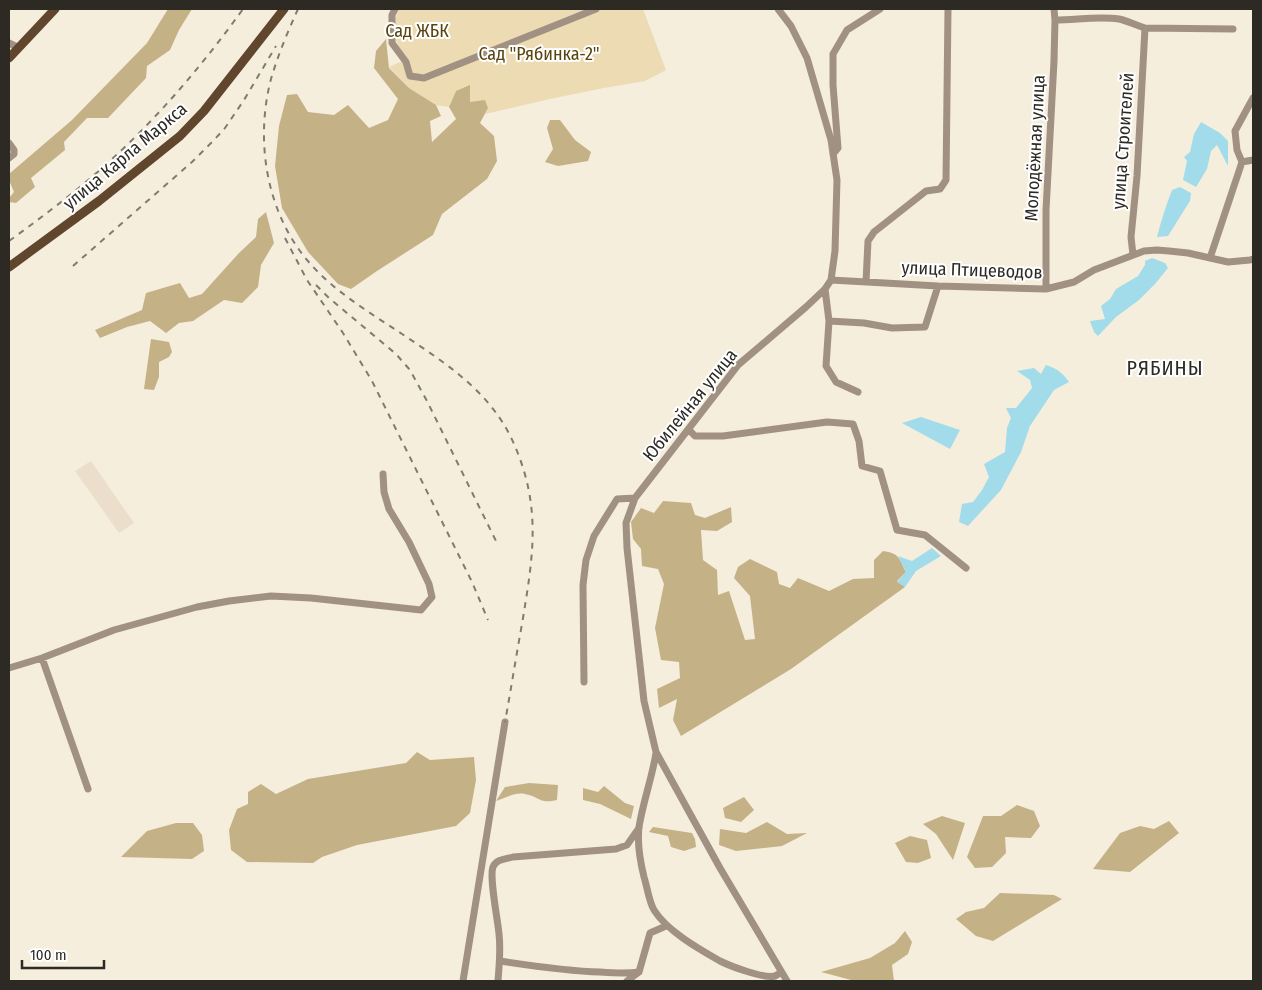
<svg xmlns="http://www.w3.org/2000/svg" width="1262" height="990" font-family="'Fira Sans Condensed',sans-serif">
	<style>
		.industrial { fill: #ebdfcc }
		.green { fill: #eddbb4 }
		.forest { fill: #c5b186 }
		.water { fill: #a2dceb }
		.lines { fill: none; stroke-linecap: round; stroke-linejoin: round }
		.minor { stroke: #a19183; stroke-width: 7 }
		.major { stroke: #60462d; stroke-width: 9 }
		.rail { stroke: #807b71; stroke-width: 2; stroke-dasharray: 6 6; stroke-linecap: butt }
		.labels { text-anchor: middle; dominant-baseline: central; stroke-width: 4; stroke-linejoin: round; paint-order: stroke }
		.park-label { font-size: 18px; fill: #59440e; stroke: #fff }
		.street-label { font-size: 18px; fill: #2d2a24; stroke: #fff }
		.quarter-label { font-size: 20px; letter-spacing: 1px; fill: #2d2a24; stroke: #fff }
	</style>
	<rect width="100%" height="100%" fill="#f5eedd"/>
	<path class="industrial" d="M91,461l43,62 -15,10 -44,-62z"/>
	<path class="green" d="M399,9h244l23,61 -21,11 -41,7 -54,11 -65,15 3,-6 -18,-6 -14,-11 -7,16 -13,-2 -27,-17 -20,-21 18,-8c-13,-20 -18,-26 -8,-50z"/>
	<path class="forest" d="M168,9h24l-13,21 -9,20 -23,16 -1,12 -38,40h-21l-23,24 1,8 -34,28 4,9 -19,16 -7,-1v-4l5,-6 -5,-12v-6l63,-54 75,-77z
		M386,39l3,29 20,20 27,17 5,11 -11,5 2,21 24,-23 -7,-12 7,-16 14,-6v17l15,-2 3,8 -8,15 14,13 3,25 -10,18 -45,35 -9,21 -56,36 -26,18 -13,-5 -30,-32 -26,-44 -7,-42 4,-40 8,-31 10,-1 11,18 26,3 14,-10 21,23 19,-8 10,-21 -24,-31 2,-17z
		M550,120h10l15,20 16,12 -3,9 -30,5 -13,-4 8,-13 -6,-21z
		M266,212l8,31 -13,22 -3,22 -16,16 -18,-3 -31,21 -14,2 -13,10 -16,-12 -23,6 -27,11 -5,-8 47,-20 4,-17 34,-10 9,15 13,-4 37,-41 17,-16 2,-18z
		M151,339l18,3 3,10 -3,5 -10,5v15l-5,13 -10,-1z
		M663,501l28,2 4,12 10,3 26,-11 1,15 -15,9 -16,-1 2,30 14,10 1,25 11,-4 16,49 10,-1 -5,-43 -16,-18 4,-11 12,-8 27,13 2,12 11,4 8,-10 31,13 24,-12 21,-1v-18l9,-9c16,2 16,7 23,21l-9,9 8,6 -114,82 -110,67 -8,-16 4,-21 -18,9 -2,-19 23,-11 -1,-16 -18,-2 -6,-32 9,-44 -6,-15 -16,-3 -1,-17 -8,-10 -2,-17 10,-14 13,5z
		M417,752l13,8 44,-3 2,23 -6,33 -14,13 -99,19 -35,12 -9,6 -66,-1 -16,-12 -2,-20 8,-21 11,-5v-12l13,-8 15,10 32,-15 98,-16z
		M529,783l29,2 -1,15c-18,4 -17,-3 -32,-6 -10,-2 -20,4 -29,7l9,-14z
		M604,786l21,17 9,3 -3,13 -31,-15 -17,-4v-12l15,4z
		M744,797l10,13 -13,12 -16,-4 -2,-10z
		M1017,805l17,6 6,15 -9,12 -26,-1 1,16 -14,14 -17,1 -8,-11 16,-41h18z
		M942,816l23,7 -12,37 -17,-26 -13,-10z
		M1169,821l10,12 -49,39 -37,-3 27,-36 20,-7 14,3z
		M767,822l20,12 20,-1 -25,13 -46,5 -17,-6 1,-16 26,4z
		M176,823h17l9,12 2,16 -12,8 -71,-2 26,-26z
		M653,827l39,6 3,6 1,8 -12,4 -13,-4 -3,-11 -19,-4z
		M910,836l17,4 4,18 -13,5 -12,-1 -11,-19z
		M1000,893l54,2 8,4 -69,42 -17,-5 -20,-17 10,-7 18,-4z
		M905,931l7,11 -4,12 -16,11 2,16h-39l-34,-9 49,-14 25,-15z"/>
	<path class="water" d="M1201,122l19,11 8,8v25l-11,-21 -6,6 -4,18 -11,18 -13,-7 4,-19 -3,-4 6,-5 4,-18z
		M1180,187l11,6 -1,8 -22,35 -11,1c4,-16 9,-32 15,-47z
		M1152,258l13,5 3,5 -13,16 -16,16 -23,17 -18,19 -4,-4 -4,-11 15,-2 -4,-13 9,-7 6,-10 22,-13 7,-11v-4z
		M1046,365c10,3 17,8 23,17l-15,8 -24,36 -9,26 -20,38 -33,36 -9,-4 3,-18 11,-2 9,-12 7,-13 -5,-13 21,-12 2,-24 4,-10 -5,-10h10l16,-20 -2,-8 -13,-9 17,-3 7,6z
		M921,417l39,13 -10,19 -48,-26z
		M932,548l9,8 -25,15 -11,16 -8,-5 9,-10 -8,-16 14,5z"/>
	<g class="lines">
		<path class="minor" d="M395,9l-3,6v28l14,19 4,14 14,2 172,-69
			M778,9l13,17 16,32 24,82 6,40 -2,71 -4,29 -6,9 -19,18 -68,58 -103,133 -9,25 1,25 17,153 12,51 64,116 67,113
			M1055,20c21,0 42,-4 64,-1 9,2 17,6 26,9l88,1
			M9,43l10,5
			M9,143l5,7v4l-5,4
			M833,154l5,-6 -5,-63v-31l14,-24 33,-21
			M1242,162l11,-2
			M1133,255l-2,-18 6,-61 8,-148
			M1210,258l32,-96 -5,-12 -2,-19 18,-33
			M831,280l107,6 108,3 28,-7 20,-12 50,-19 13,-1 12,1 19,2 40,9 22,-2 3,-1
			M866,282l2,-41 6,-9 52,-41 14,-2 6,-9 2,-171
			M825,289l4,32 -3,45 10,16 22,10
			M1046,289v-79l8,-149 1,-41 -1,-11
			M829,321l35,2 28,5 33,-1 13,-41
			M689,430l6,6h28l104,-14 26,2 6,17 3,25 18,5 17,59 28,5 41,33
			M42,658l46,131
			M9,668l33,-10 72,-28 83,-23 32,-6 42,-5 40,2 110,12 11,-13 -3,-13 -20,-42 -20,-33 -5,-17 -1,-18
			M584,682l-1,-97 3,-25 8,-24 23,-37 18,-1
			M656,753c-4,25 -13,49 -17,74 -2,17 1,34 5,50 3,9 5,25 10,33 13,21 45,39 66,51 10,5 44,18 55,15 2,-1 4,-2 6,-4
			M500,961c33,5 66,10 100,11 13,1 26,2 39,0
			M463,981l42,-259
			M498,981c1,-15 3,-31 1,-47 -1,-13 -10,-57 -6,-67 3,-8 13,-8 20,-10l103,-8 11,-4 12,-17
			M627,981l12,-9 11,-39 16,-7"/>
		<path class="major" d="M9,58l46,-49
			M9,267l90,-66 81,-65 24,-25 80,-102"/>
		<path class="rail" d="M298,9c-10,22 -20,46 -27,70 -16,61 -5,132 36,181 26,31 62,52 95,74 45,30 90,59 112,110 28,64 19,113 8,180 -6,33 -11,65 -17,98
			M285,238l22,42 36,53 29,48 100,201 16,38
			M9,241c29,-21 57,-42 84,-65 57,-49 106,-106 150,-167
			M73,266l119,-104 23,-23 10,-11 19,-28 32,-54
			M316,285l13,13 67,56 14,16 17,31 69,140"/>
	</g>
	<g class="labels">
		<g class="park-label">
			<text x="417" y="31">Сад ЖБК</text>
			<text x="539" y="54">Сад "Рябинка-2"</text>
		</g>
		<g class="street-label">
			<text transform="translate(1123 141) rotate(-86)">улица Строителей</text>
			<text transform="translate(1035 148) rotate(-87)">Молодёжная улица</text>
			<text transform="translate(125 156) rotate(-40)">улица Карла Маркса</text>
			<text transform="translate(972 270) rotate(2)">улица Птицеводов</text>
			<text transform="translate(690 405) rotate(-51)">Юбилейная улица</text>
		</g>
		<g class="quarter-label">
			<text x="1165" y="368">РЯБИНЫ</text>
		</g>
	</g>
	<rect width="1262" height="990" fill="none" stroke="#2d2a24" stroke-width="20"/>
	<path d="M22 960v8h82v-8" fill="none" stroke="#2d2a24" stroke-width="2.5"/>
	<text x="30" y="960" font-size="15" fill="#2d2a24" stroke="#ffffff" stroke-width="4" paint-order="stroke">100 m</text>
</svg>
